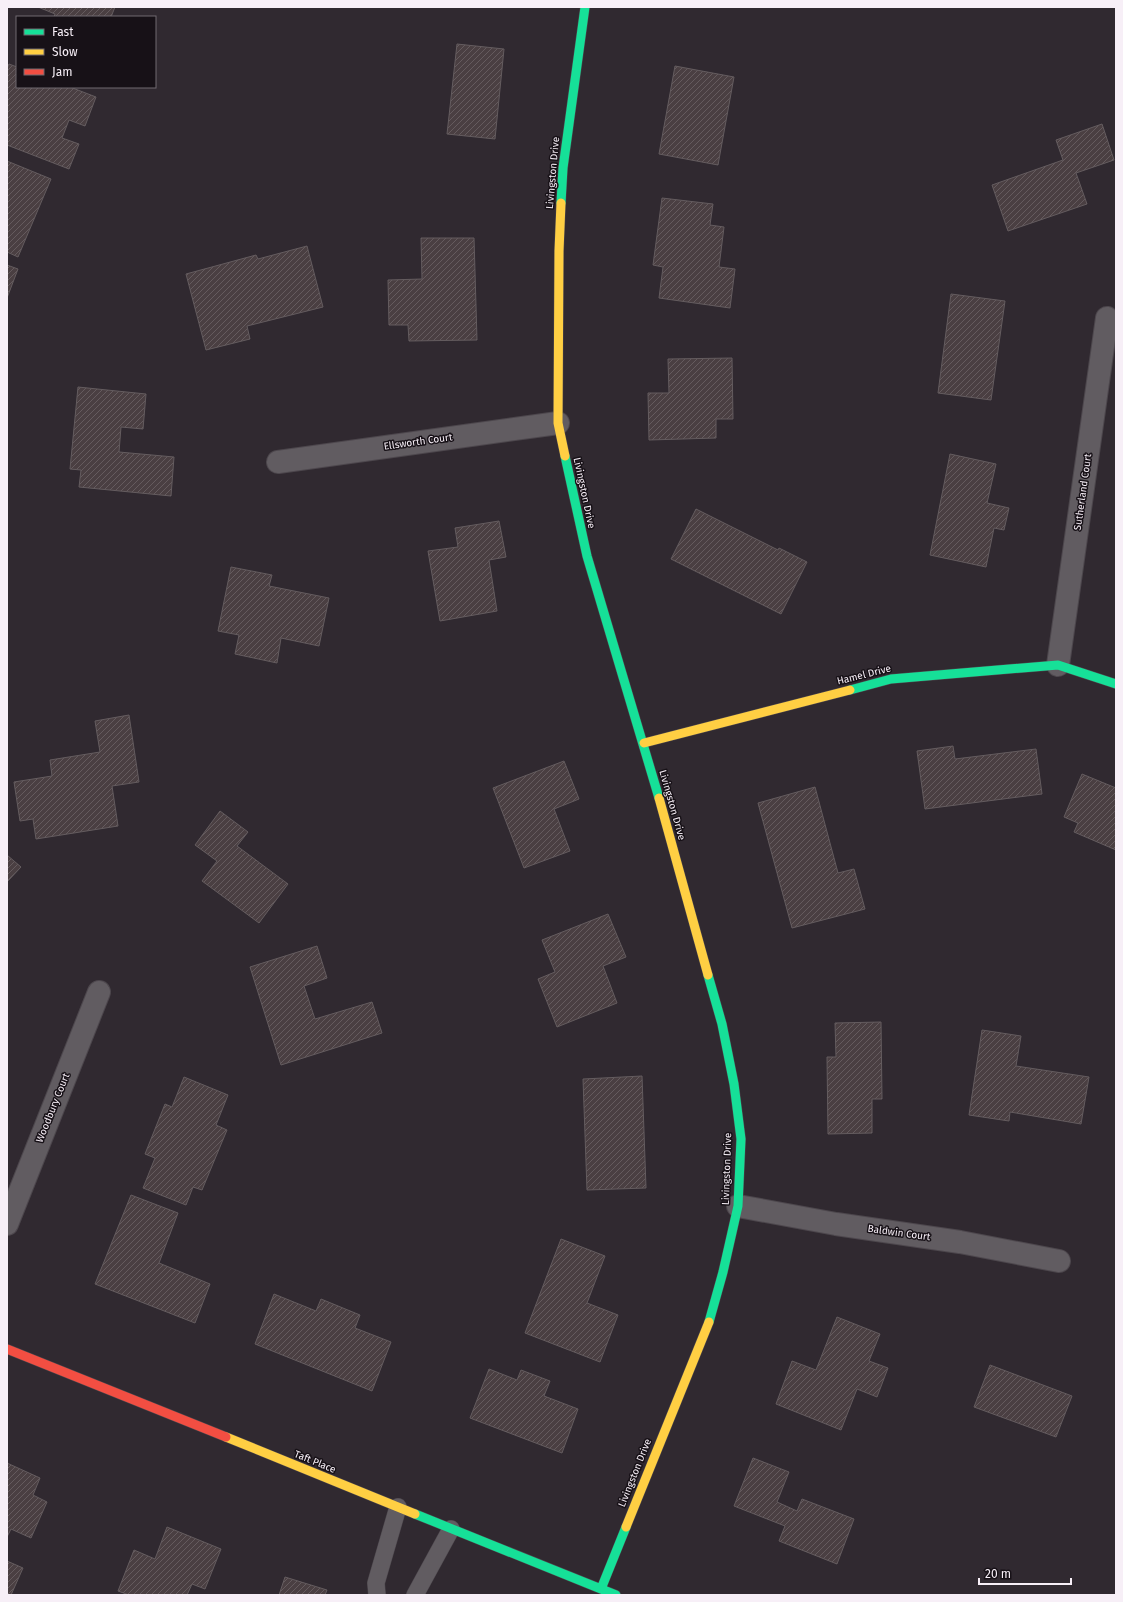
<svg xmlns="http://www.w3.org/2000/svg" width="1123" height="1602" font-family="'Fira Sans',sans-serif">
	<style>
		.building { fill: url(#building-hatch); stroke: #645c5f }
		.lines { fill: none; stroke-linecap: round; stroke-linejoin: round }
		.lane-casing { stroke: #4d474d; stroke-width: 18 }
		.street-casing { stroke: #4d474d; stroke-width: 24 }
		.fast-casing { stroke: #4d474d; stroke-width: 10 }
		.slow-casing { stroke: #4d474d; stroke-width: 10 }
		.jam-casing { stroke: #4d474d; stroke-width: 10 }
		.lane { stroke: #615c61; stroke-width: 17 }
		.street { stroke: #615c61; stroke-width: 22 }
		.fast { stroke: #16e098; stroke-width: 9 }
		.slow { stroke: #ffcf43; stroke-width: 9 }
		.jam { stroke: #f24e42; stroke-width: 9 }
		.labels { text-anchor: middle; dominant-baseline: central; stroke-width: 3; stroke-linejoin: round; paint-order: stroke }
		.street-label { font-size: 10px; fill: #f7eff7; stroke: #171117 }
	</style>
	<defs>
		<pattern id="building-hatch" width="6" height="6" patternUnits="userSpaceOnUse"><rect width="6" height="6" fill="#4a3f42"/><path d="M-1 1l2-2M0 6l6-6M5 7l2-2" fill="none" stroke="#655b5e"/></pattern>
	</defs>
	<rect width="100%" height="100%" fill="#302930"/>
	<path class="building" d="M38,7h77l-4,10h-57l1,-3z
		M457,44l47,5 -9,90 -48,-5z
		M9,64l8,3v20h53l26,10 -11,29 -16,-6 -7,18 17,6 -10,25 -62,-24v-77z
		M675,66l59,11 -16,88 -59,-11z
		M1102,124l12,36 -38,13 11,31 -79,27 -16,-46 71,-25 -7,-20z
		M7,161l44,18 -33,78 -11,-5z
		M662,198l51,6 -3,21 14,2 -5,40 16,2 -5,39 -71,-10 4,-31 -10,-2z
		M421,238h53l3,102 -68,1 -1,-16h-19l-1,-45 34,-1z
		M307,246l16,61 -76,19 3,13 -44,11 -20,-76 70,-19 2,4z
		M7,265l11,4 -11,29z
		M951,294l54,7 -14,99 -53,-7z
		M732,358l1,61h-17v19l-67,2 -1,-47h21l-1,-34z
		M78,387l68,7 -3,35 -22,-2 -2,25 55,5 -3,39 -92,-9 2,-17 -11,-1z
		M950,454l46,10 -9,39 22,5 -5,22 -10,-2 -8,39 -56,-12z
		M696,509l82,41 1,-2 28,14 -26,52 -110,-55z
		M499,521l7,36 -17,3 8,51 -57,10 -12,-70 30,-4 -3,-19z
		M231,567l41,8 -3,11 60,12 -10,48 -38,-8 -4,25 -42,-9 4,-19 -21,-4z
		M129,715l10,67 -27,4 6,40 -82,13 -3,-20 -13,2 -6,-39 38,-6 -2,-16 50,-8 -5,-31z
		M953,746l2,13 81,-10 6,45 -117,15 -8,-58z
		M564,761l15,38 -25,10 16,42 -46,17 -31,-80z
		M1082,774l34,14v62l-42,-18 4,-9 -14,-6z
		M815,787l23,86 16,-4 11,40 -73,19 -34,-125z
		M220,811l28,21 -11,14 51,38 -29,39 -57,-42 15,-20 -22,-16z
		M7,855l14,12 -14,15z
		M608,914l18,43 -23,9 14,37 -60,24 -19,-48 17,-7 -13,-32z
		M317,946l10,32 -23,8 11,33 57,-17 10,31 -101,32 -31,-98z
		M881,1022l1,77h-10v34l-44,1 -1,-77h9l-1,-34z
		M982,1030l39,6 -5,30 73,11 -8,47 -71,-12 -1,9 -40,-6z
		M642,1076l4,112 -59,2 -4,-111z
		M184,1077l44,18 -12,30 11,5 -25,60 -9,-3 -7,18 -43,-17 12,-30 -10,-4 20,-50 7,3z
		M131,1195l47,18 -19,50 51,21 -15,39 -100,-39z
		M561,1239l44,17 -18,47 31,12 -18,47 -75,-29z
		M274,1294l42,17 5,-12 39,16 -5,13 36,14 -19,49 -117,-47z
		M837,1317l43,17 -11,27 19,7 -11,29 -20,-8 -16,41 -65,-26 16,-43 24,9z
		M990,1365l82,31 -16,41 -82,-30z
		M489,1369l28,11 4,-10 29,11 -6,15 34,13 -16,44 -92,-35z
		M753,1458l36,14 -12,30 20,9 5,-12 52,20 -17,45 -58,-23 6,-15 -51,-20z
		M7,1463l33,15 -7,17 14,7 -16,36 -20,-9 -4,8z
		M167,1527l54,22 -16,40 -13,-5 -5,11h-58l-11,-4 16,-41 21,9z
		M7,1561l16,7 -12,27h-4z
		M285,1577l42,13 -2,5h-46z"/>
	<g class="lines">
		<g class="lane-casing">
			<path id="lane" d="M377,1595l-1,-12 22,-76
				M415,1595l36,-66"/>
		</g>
		<g class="street-casing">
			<path id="street" d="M278,462l280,-39
				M1058,665l49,-347
				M738,1206l98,18 124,18 99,19
				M7,1224l92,-232"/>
		</g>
		<g class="fast-casing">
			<path id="fast" d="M561,203l2,-35 22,-161
				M565,456l22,100 72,242
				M850,690l41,-11 167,-14 58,19
				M708,975l14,49 12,60 7,55 -3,67 -15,66 -14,50
				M415,1514l201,81
				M601,1589l25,-62"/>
		</g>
		<g class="slow-casing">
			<path id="slow" d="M561,203l-2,48 -1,172 7,33
				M644,743l206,-53
				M659,798l49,177
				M226,1437l189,77
				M626,1527l83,-205"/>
		</g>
		<g class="jam-casing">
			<path id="jam" d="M7,1349l219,88"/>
		</g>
		<use href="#lane" class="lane"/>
		<use href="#street" class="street"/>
		<use href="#fast" class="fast"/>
		<use href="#slow" class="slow"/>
		<use href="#jam" class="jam"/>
	</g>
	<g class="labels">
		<g class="street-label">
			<text transform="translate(553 173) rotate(-85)">Livingston Drive</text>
			<text transform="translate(418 442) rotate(-8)">Ellsworth Court</text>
			<text transform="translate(1083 492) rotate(-82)">Sutherland Court</text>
			<text transform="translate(584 493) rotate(78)">Livingston Drive</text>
			<text transform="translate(864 675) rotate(-14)">Hamel Drive</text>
			<text transform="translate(672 805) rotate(74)">Livingston Drive</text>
			<text transform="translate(53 1108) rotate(-68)">Woodbury Court</text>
			<text transform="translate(727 1169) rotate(-88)">Livingston Drive</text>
			<text transform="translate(899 1233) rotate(8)">Baldwin Court</text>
			<text transform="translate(315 1462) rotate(22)">Taft Place</text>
			<text transform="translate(635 1473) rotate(-68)">Livingston Drive</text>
		</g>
	</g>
	<rect width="1123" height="1602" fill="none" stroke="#f7eff7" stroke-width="16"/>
	<rect x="16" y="16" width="140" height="72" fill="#171117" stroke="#716a71"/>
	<rect x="24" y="29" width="20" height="6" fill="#16e098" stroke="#716a71"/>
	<text x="52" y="36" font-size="12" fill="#f7eff7">Fast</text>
	<rect x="24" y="49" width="20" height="6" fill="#ffcf43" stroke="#716a71"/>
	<text x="52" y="56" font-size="12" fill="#f7eff7">Slow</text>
	<rect x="24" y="69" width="20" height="6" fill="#f24e42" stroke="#716a71"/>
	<text x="52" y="76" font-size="12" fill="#f7eff7">Jam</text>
	<path d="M979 1578v6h92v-6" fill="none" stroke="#f7eff7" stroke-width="2"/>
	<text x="985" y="1578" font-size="12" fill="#f7eff7" stroke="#171117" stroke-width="3" paint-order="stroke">20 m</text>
</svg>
